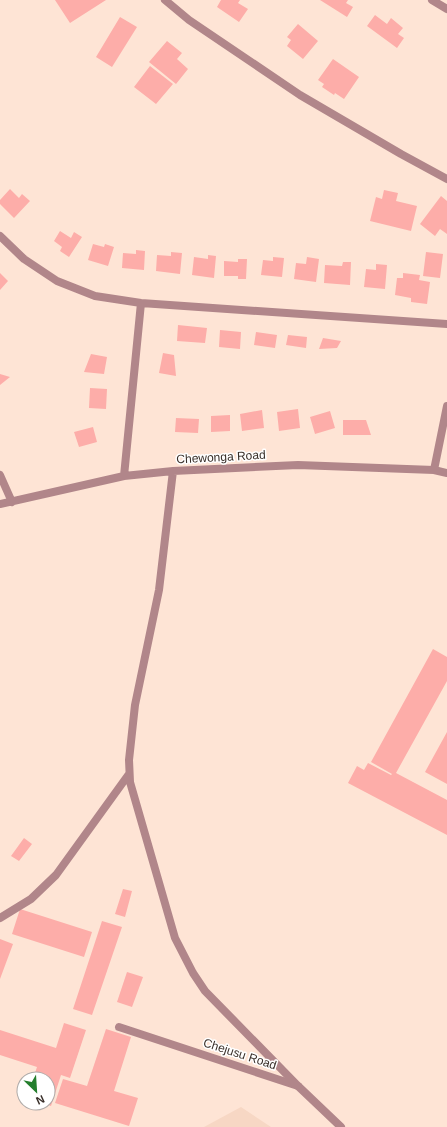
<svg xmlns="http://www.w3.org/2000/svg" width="447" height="1127" font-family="Helvetica,sans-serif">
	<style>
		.built { fill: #f7d7c4 }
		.building { fill: #fdada9 }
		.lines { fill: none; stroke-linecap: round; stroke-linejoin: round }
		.lane { stroke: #b1868a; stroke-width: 8 }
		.street { stroke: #b1868a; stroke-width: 8 }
		.labels { text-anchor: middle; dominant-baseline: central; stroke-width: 3; stroke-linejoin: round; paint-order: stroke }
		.street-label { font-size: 12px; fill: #382e28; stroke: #fff }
	</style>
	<rect width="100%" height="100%" fill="#fee4d5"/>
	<path class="built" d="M241,1107l30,20h-67z"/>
	<path class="building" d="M55,0h51l-36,23z
		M221,0h19l-2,3 10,6 -9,13 -22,-15z
		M320,0h28l-2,3 7,4 -6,10z
		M375,15l12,9 4,-6 12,10 -5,6 6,4 -7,10 -30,-22z
		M120,17l17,10 -25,40 -16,-10z
		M298,24l20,17 -15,18 -16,-13 4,-6 -4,-3z
		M167,41l15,12 -5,6 11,10 -12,15 -27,-22z
		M333,59l26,18 -15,22 -9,-6 -1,2 -12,-8 2,-3 -6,-4z
		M150,66l23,18 -17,20 -22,-17z
		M10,189l9,9 3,-4 8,7 -16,17 -14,-14v-4z
		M384,190l14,3 -2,8 21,5 -6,25 -41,-10 6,-24 6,2z
		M441,196l6,5v33l-7,-5 -5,7 -15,-12z
		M60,231l11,7 3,-6 8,5 -13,20 -9,-6 2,-4 -8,-6z
		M93,244l11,3 1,-3 9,3 -6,19 -20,-6z
		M136,250l9,1 -1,19 -22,-2 1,-15 13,1z
		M171,252l11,1 -2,21 -24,-3 1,-16 14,1z
		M426,252l17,2 -3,24 -17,-2z
		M208,255l8,1 -2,22 -22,-3 2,-18 14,2z
		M273,257l11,1 -2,19 -21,-2 2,-15 10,1z
		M307,257l12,2 -3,23 -22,-3 2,-16 10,1z
		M238,259h9l-1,20h-8v-3h-14v-15l14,1z
		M343,262h8l-1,23 -26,-2 1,-18 17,1z
		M376,264l11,1 -2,24 -21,-2 2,-18 10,1z
		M0,273l8,8 -8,9z
		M403,273l17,2 -1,5 11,2 -3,22 -16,-2v-4l-16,-3 2,-17h6z
		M178,325l29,3 -2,15 -28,-2z
		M220,330l21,2 -1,17 -21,-2z
		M256,332l21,3 -2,13 -21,-3z
		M288,335l19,2 -1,11 -20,-3z
		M323,338l18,3 -4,7 -18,1z
		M163,353l11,2 2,21 -17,-3z
		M91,354l16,3 -3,17 -20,-2z
		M0,374l10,3 -10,8z
		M90,388l17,1 -1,20 -17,-1z
		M298,409l2,19 -21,3 -2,-19z
		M262,410l2,18 -22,3 -2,-17z
		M330,411l5,17 -20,6 -5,-17z
		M230,415v16l-19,1v-16z
		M176,418l23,1 -1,14 -23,-1z
		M343,420h23l5,15h-28z
		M93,427l4,15 -18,5 -5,-15z
		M433,649l14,8v24l-51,92 51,27v35l-99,-52 9,-17 7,4 4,-7 23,12 1,-1 -21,-12z
		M447,732v52l-22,-12z
		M24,838l8,6 -13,17 -8,-5z
		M123,889l9,2 -7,26 -10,-3z
		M20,909l72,23 -8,25 -72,-23z
		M102,921l20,6 -30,88 -19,-6z
		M0,939l13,5 -13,35z
		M127,972l16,5 -11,30 -15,-5z
		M64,1023l22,7 -16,48 -9,-3 -10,31 -9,-3h6v-24h-15l4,-12 -37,-12v-25l56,18z
		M106,1029l25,8 -17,54 24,7 -9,28 -74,-23 8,-24 24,7z"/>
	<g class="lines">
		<path class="lane" d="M119,1027l179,59"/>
		<path class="street" d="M165,0l24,20 111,75 101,59 46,25
			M432,0l15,9
			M0,236l24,23 33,22 38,15 46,7 306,21
			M434,470l13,-64
			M173,471l-14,119 -24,115 -6,55 1,22 45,156 18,35 12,18 93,95 43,41
			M0,475l12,27
			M124,476l17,-173
			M0,504l124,-28 49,-5 125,-6 136,5 13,3
			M0,918l31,-19 25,-24 73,-101"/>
	</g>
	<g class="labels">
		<g class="street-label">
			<text transform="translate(221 457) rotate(-3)">Chewonga Road</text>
			<text transform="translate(240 1054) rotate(18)">Chejusu Road</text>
		</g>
	</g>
	<g transform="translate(36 1091) rotate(155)"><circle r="19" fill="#ffffff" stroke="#afaba9"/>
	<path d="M0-3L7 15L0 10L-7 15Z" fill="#247e2d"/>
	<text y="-6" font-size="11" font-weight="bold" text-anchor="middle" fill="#382e28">N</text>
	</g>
</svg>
